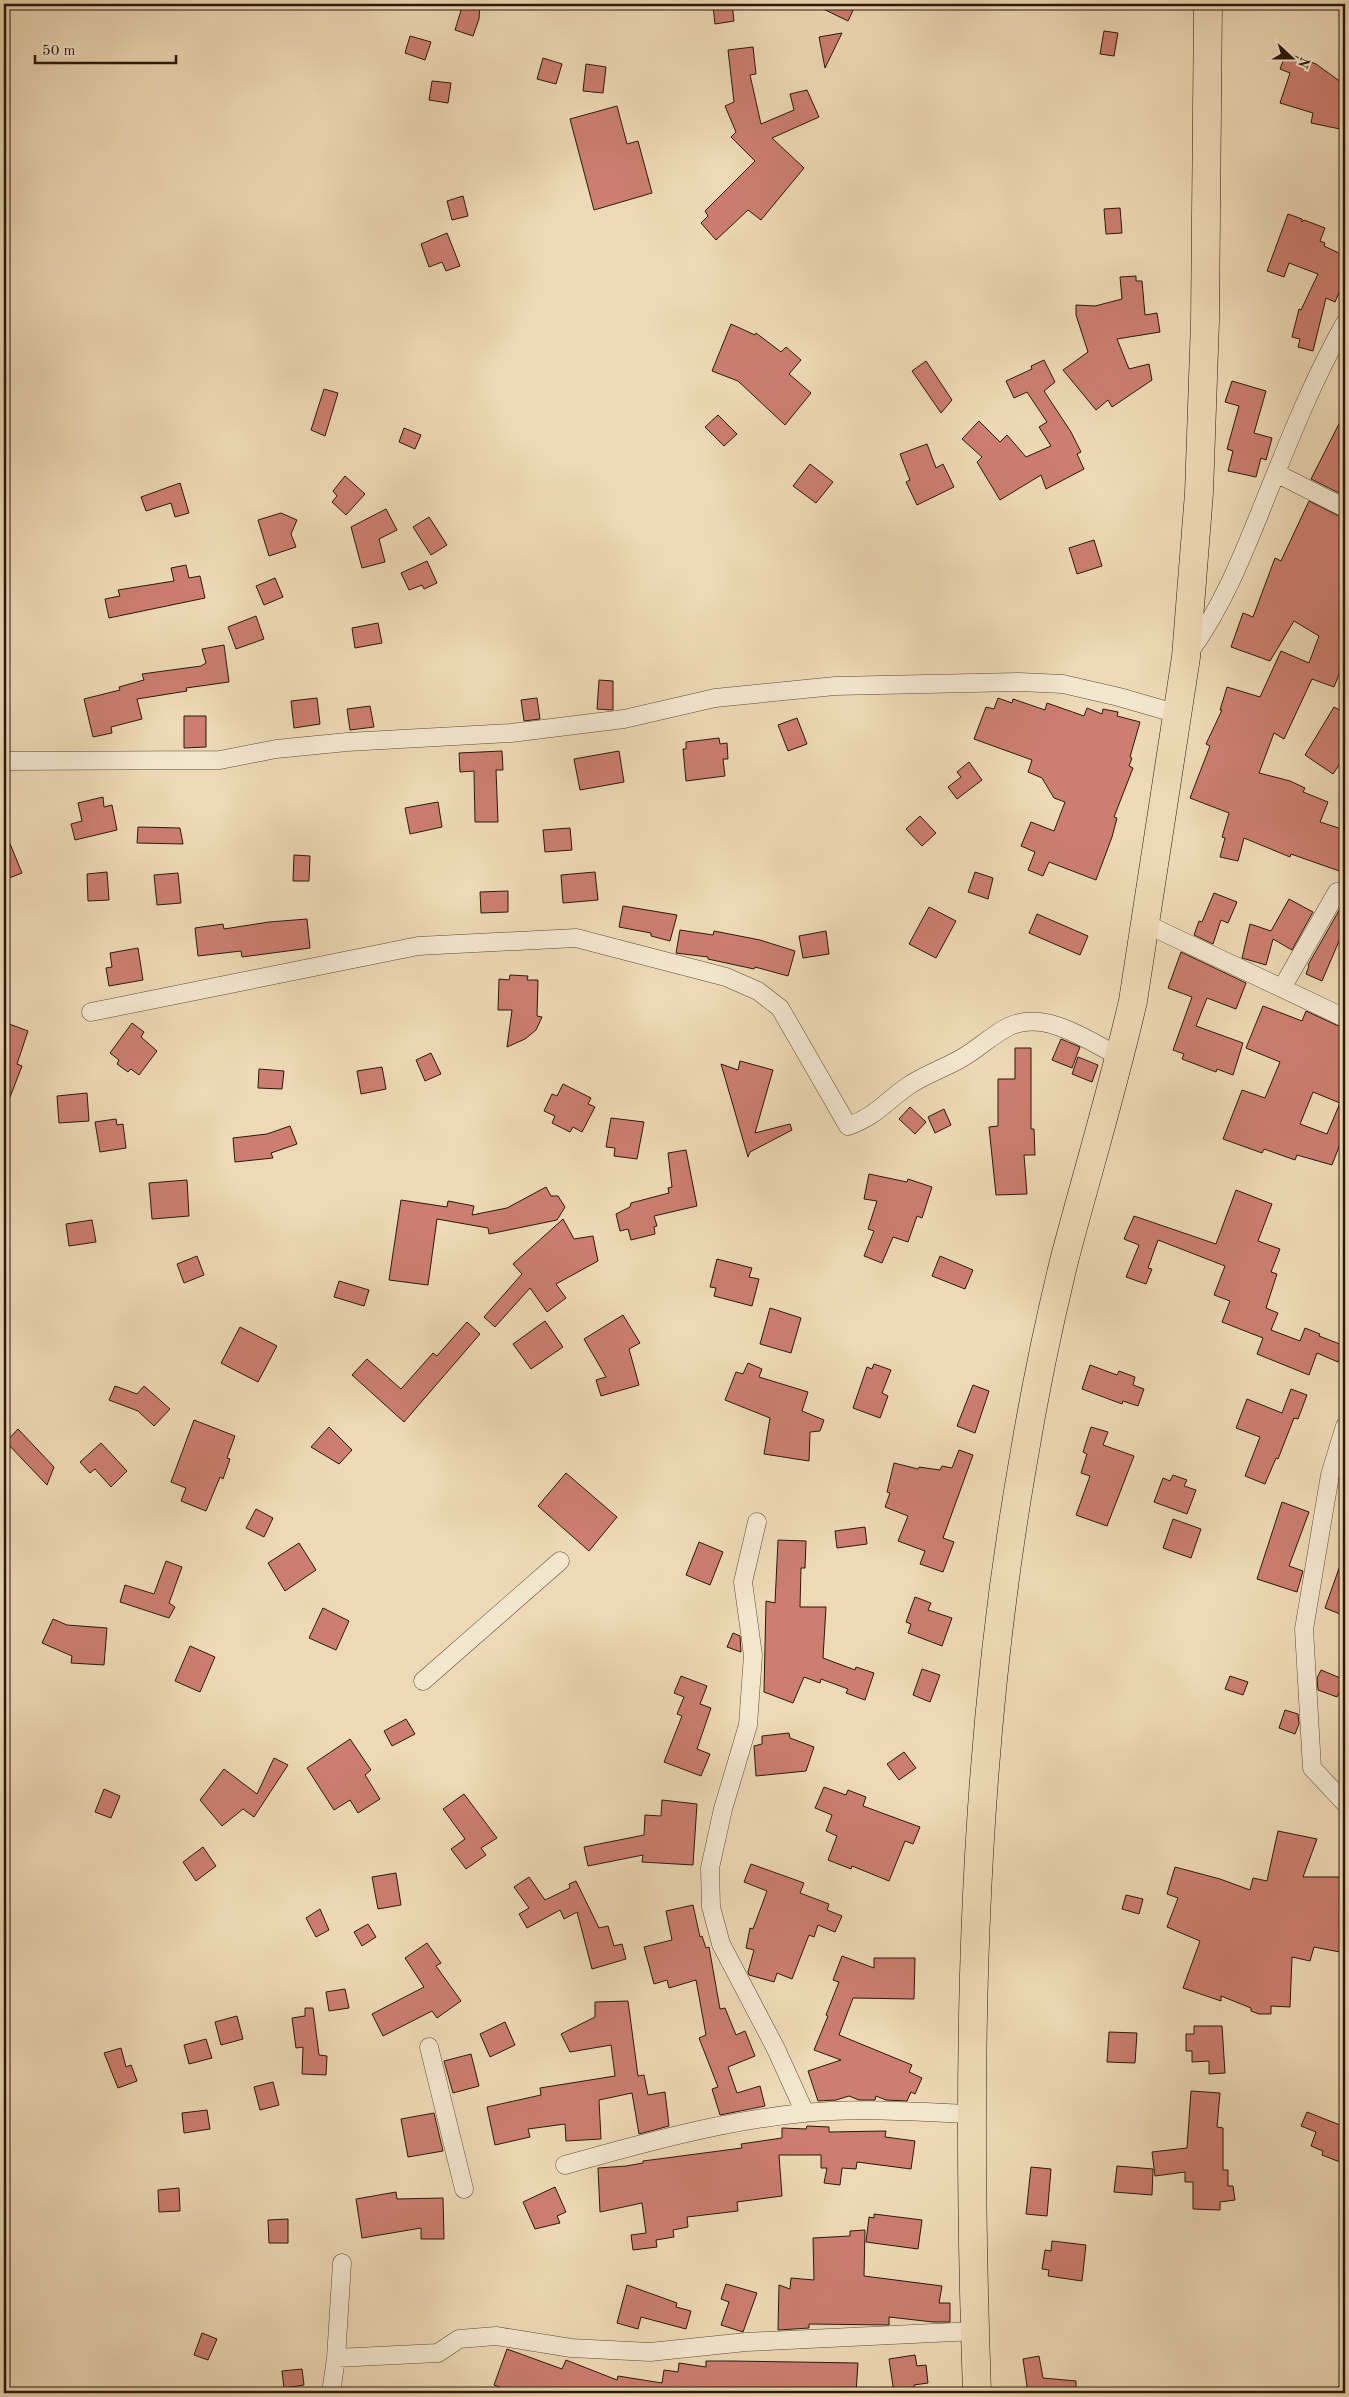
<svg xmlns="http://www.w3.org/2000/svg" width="1349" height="2397" font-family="'Old Standard TT',serif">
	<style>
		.building { fill: #cc7e70; stroke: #291909; fill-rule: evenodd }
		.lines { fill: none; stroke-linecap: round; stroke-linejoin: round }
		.minor-casing { stroke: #5a4934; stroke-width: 19 }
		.trunk-casing { stroke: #291909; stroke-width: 29 }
		.minor { stroke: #f3e6cf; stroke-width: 18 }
		.trunk { stroke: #edd9b5; stroke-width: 28 }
	</style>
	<rect width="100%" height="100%" fill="#edd9b5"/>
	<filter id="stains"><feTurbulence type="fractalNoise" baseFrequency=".004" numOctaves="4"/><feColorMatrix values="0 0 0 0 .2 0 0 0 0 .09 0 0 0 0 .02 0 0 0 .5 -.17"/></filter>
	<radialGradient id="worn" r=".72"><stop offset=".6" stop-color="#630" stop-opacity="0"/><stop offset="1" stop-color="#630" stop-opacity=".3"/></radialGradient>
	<path class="building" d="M463,4h17l-1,15 -6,17 -18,-6z
		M732,4l2,17 -19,3 -2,-18z
		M813,4h43l-8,17z
		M1104,31l14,2 -4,23 -14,-2z
		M842,33l-17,35 -6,-31z
		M410,36l21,6 -6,18 -20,-7z
		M753,47l3,27 -6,1 11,49 33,-14 -4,-16 17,-4 12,27 -47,21 32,30 -43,52 -13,-10 -32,30 -15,-17 7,-7 -3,-5 50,-50 -24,-24 5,-5 -11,-26 9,-4 -6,-52z
		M1286,53l30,11 29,21v45l-34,-7 2,-10 -33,-10 10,-30 -10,-4z
		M543,58l19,6 -6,20 -19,-5z
		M586,64l20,3 -3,26 -20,-2z
		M432,81l19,2 -3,20 -19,-3z
		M617,106l10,38 11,-3 14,52 -58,17 -24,-91z
		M463,196l5,20 -16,4 -5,-19z
		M1120,208l2,25 -16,1 -2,-25z
		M1288,214l14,5v3l2,-2 21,8 -5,13 5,2 -1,3 21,10v23l-10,23 -9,-4 -13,53 -15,-4 2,-8 -8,-2 7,-28 2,1 17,-36 -29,-11 -5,14 -17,-6z
		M447,233l13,33 -14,5 -4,-9 -13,5 -8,-23z
		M1136,276v5h6l3,34 12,-2 3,19 -43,7 12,30 20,-5 3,16 -40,27 -4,-7 -12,10 -33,-40 25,-18 -12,-37v-10l19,1 27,-7 -2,-22z
		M731,324l24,11 1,-2 25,19 5,-5 15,13 -12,14 22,19 -26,32 -47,-44 -26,-10z
		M1044,360l11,22 -11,9 27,41 10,20 -4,2 7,15 -38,20 -5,-14 -41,25 -23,-38 5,-5 -20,-18 17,-18 21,21 7,-7 19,22 25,-11 -12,-19 8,-5 -20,-30 -13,6 -8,-17 26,-12 -1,-3z
		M926,361l26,39 -11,13 -29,-42z
		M1232,381l34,10 -12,42 18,5 -6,22 -5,-2 -5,19 -28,-6 5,-20 -6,-2 12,-43 -14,-4z
		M324,389l14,4 -13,43 -14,-6z
		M1345,412v84l-34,-17z
		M718,415l19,19 -13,12 -19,-19z
		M404,428l17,7 -6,14 -16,-7z
		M927,444l9,24 7,-4 11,23 -37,18 -11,-23 4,-2 -10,-26z
		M810,464l23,18 -17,21 -23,-17z
		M345,476l20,18 -19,21 -14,-13 5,-6 -4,-5z
		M180,483l9,30 -14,4 -4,-14 -25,8 -5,-14z
		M1309,501l36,18v140l-11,28 -22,-8 -28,60 -10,-6 -15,40 31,8 15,7 -2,4 25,10 -8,20 25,8v43l-54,-19 -1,3 -46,-19 -6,23 -18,-4 5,-19 -3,-1 7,-24 -39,-15 20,-52 -4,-2 16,-34h-2l7,-23 33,10 21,-46 28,12 10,-27 -25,-15 -24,40 -39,-14 12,-34 10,4 22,-59 6,3z
		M386,509l11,21 -18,9 6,23 -23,6 -11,-41z
		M281,513l16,7 -6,14 5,13 -27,9 -11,-36z
		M429,517l18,28 -16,10 -18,-28z
		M1094,540l8,26 -25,8 -8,-26z
		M427,561l10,22 -13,6 -2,-4 -13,5 -8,-17z
		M186,565l3,13 11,-2 5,22 -96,20 -4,-19 15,-3 -2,-6 56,-9 -3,-13z
		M275,578l8,19 -19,8 -8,-19z
		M256,616l8,23 -28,10 -8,-22z
		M378,623l4,20 -27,5 -3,-20z
		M224,645l5,37 -43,6 1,3 -50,8 5,20 -31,8 1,6 -19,4 -9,-38 36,-9 -1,-3 25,-7 -2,-6 59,-8 5,-3 -4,-14z
		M599,680l14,1v29l-16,-1z
		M317,698l3,26 -26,4 -3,-27z
		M537,698l3,21 -16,2 -3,-21z
		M998,698l14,5 1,-4 32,11 2,-7 37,13 3,-8 15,6 1,-5 15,3 -1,4 23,6 -10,35 2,1 -3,8 4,2 -19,49 3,1 -5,19 -16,43 -47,-18 -6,14 -15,-6 7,-18 -14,-6 10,-24 23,9 11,-29 -11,-4 -12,-20 -14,-6 4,-12 -58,-21 12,-32 8,2z
		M370,706l4,21 -24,3 -3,-21z
		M1334,707l11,6v43l-12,18 -28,-19z
		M184,716h22v31l-22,1z
		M797,718l10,26 -19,7 -10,-26z
		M719,738l1,6 7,-1 1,16h-5l2,17 -39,5 -3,-32h3v-7z
		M502,751l1,19h-7l2,52h-23l-1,-51 -14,1 -1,-19z
		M619,751l5,31 -44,8 -6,-31z
		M969,762l13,18 -25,19 -9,-12 13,-10 -4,-5z
		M103,797l1,10 8,-2 5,25 -42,10 -4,-16 11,-3 -4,-18z
		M438,802l4,25 -32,7 -5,-26z
		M920,816l16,17 -14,13 -16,-17z
		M138,827l42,1 3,16 -46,-1z
		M570,828l2,22 -27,2 -2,-22z
		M4,829l18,44 -18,7z
		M294,855l16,1 -1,25h-16z
		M107,872l2,28 -21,1 -1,-27z
		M595,872l3,28 -35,3 -2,-28z
		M975,872l18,6 -5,21 -20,-7z
		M178,873l3,30 -24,2 -3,-30z
		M508,891v21l-27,1 -1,-21z
		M1214,893l23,9 -9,21 -7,-3 -8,24 -19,-9 5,-14 3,1z
		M1289,899l24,13 -21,38 -19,-11 -7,26 -24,-7 8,-34 21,7z
		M623,906l54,9 -7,26 -19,-5v-3l-32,-6z
		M929,907l27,14 -20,37 -27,-14z
		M1341,907l4,1v19l-23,54 -16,-7 3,-8 -1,-1z
		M1037,914l51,22 -8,19 -51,-22z
		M307,919l3,29 -68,9 -1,-6 -43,5 -3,-28 28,-4 1,5 45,-7z
		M680,930l33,5 1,-4 46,9 35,11 -7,25 -33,-9 -1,2 -46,-10v-2l-32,-4z
		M826,931l3,23 -26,4 -4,-22z
		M138,948l5,32 -34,6 -3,-18 6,-1 -2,-14z
		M1181,952l65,31 -10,26 -29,-11 -11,28 47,17 -10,32 -16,-6 -1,3 -34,-13 2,-5 -11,-4 19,-53 -24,-9z
		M510,975l18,1 -1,4h11l-1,36 5,1 -6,13 -11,9 -18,8 5,-37h-14l1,-31 10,1z
		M1263,1006l39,15 4,-10 39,18v102l-13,34 -35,-10 -2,5 -31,-11 -2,4 -39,-14 19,-49 23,8 15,-36 -34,-14zM1313,1092l27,11 -13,31 -27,-10z
		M4,1022l24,9 -11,33 5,2 -17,44z
		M132,1023l12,9 -3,5 16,14 -18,24 -8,-6 -3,3 -11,-8 2,-4 -9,-7z
		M1061,1039l19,8 -8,21 -20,-8z
		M1015,1048h16v81h3l1,26h-11l3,39 -31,1 -7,-68 9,-1v-47h17z
		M431,1053l10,21 -16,7 -9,-21z
		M1078,1057l20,8 -6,17 -20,-8z
		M740,1061l33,9 -18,63 35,-9 2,6 -42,22 -2,5 -27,-93 17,6z
		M382,1067l4,22 -25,5 -4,-23z
		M259,1069l25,2 -2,18 -24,-1z
		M563,1084l28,14 -3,6 7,3 -13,25 -9,-5 -3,5 -18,-9 3,-7 -11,-5 8,-17 5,2z
		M87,1093l2,28 -30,2 -2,-27z
		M910,1107l16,15 -11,12 -16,-15z
		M944,1109l7,16 -16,8 -7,-16z
		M611,1118l33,4 -7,37 -23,-3 1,-8 -9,-1z
		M116,1119l1,6 6,-1 3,24 -26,4 -5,-30z
		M290,1126l7,18 -26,9 2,5 -38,4 -2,-24 34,-4z
		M686,1150l11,56 -43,10 3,10 -3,1 1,7 -24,6 -3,-11 -8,2 -4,-17 14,-7 1,-4 38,-10 -1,-5 4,-1 -4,-34z
		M869,1174l38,8 1,-3 24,8 -10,31 -5,-2 -9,26 -15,-5 -11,26 -18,-7 10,-25 -6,-2 9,-28 -13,-2z
		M187,1180l2,36 -37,3 -3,-36z
		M546,1187l5,9h7l7,11 -8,13 -68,14 -1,-6 -51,-9 -9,66 -39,-5 12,-80 46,7 1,-6 26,5 -2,9 35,-7z
		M1236,1190l36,14 -14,37 22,8 -9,23 6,2 -11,34 12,5 -7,17 29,11 5,-13 15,6 -1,2 26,10 -7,16 -21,-9 -8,22 -52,-21 6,-16 -41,-16 8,-21 -16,-6 11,-29 -67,-26 -10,28 4,1 -6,15 -20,-7 13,-32 -15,-6 10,-23 82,28z
		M563,1219l11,20 19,-3 5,25 -42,23 10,14 -19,14 -17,-24 -35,39 -11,-10 38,-43 -9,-10z
		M92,1220l4,22 -27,4 -3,-22z
		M197,1256l7,19 -20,8 -7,-19z
		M940,1256l33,14 -8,19 -33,-13z
		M717,1259l35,9 -3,9 10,2 -7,27 -38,-10 2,-8 -6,-1z
		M339,1281l30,9 -5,16 -30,-9z
		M770,1308l31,10 -10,35 -31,-9z
		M623,1315l17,28 -11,6 10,36 -38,11 -5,-16 10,-3 -22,-38z
		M545,1321l18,26 -32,22 -18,-25z
		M467,1322l13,12 -76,88 -52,-47 15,-16 34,30 32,-36 4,3z
		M240,1327l37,19 -19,36 -37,-19z
		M748,1363l14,6 -3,8 49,15 -6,19 22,9 -4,11 -10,1 -1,29 -45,-7 6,-36 -45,-18 11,-28 7,2z
		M874,1364l17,6 -9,23 6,3 -8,22 -27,-10 14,-41 5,2z
		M1090,1365l27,10 2,-4 16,6 -2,8 11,4 -6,17 -15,-5 -1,3 -40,-15z
		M973,1385l16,6 -14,42 -18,-7z
		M115,1386l22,8 7,-8 26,23 -16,17 -16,-15 -29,-11z
		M1291,1389l16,6 -9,24 -4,-1 -16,41 -2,-1 -11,26 -20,-8 15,-39 -24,-9 11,-29 35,14z
		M194,1420l41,16 -8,22 3,1 -7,20 -3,-2 -14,34 -25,-10 5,-13 -15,-6z
		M329,1427l23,23 -13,14 -28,-17z
		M1091,1427l17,5 -5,13 31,11 -27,70 -31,-11 14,-39 -9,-3 6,-19 -4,-2z
		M18,1429l36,38 -7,18 -41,-43z
		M101,1443l26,28 -16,16 -16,-18 -5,4 -10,-11z
		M959,1450l14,5 -30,83 11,4 -11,30 -23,-8 5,-13 -27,-10 10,-25 -23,-9 5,-14 -3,-1 7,-29 24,6 1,-2 21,3 2,-4 10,2z
		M566,1473l51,44 -28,34 -51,-45z
		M1173,1475l14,5 -3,6 12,4 -9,24 -33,-12 9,-24 7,3z
		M1282,1502l27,10 -20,54 14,5 -6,21 -40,-13z
		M256,1509l17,9 -9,19 -18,-9z
		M1173,1519l28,10 -10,29 -28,-10z
		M865,1527l2,17 -30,4 -2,-17z
		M778,1540l28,1 -1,27h-4l-1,39h26l-3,51 32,12 1,-3 18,6 -9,27 -19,-7 2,-4 -27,-10 -1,4 -16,-6 -11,26 -29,-11 2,-91 9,2z
		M699,1542l24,10 -13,33 -24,-10z
		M299,1543l17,27 -31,21 -17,-28z
		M1343,1557h2v59l-20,-8z
		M166,1561l16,6 -13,36 6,4 -6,11 -49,-16 5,-17 29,9z
		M915,1597l16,6 -3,7 24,8 -10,28 -34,-13 3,-9 -5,-2z
		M323,1608l26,13 -13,29 -27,-12z
		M53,1619l14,6 40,3 -3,37 -33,-2 1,-7 -30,-13z
		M733,1633l7,3 1,16 -14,-5z
		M190,1646l25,11 -15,35 -25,-11z
		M922,1669l18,6 -10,27 -17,-7z
		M1321,1670l24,10v15l-6,-2 -2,4 -19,-7 -1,-12z
		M681,1676l26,10 -7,18 11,4 -14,41 13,5 -9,22 -37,-14 18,-46 -5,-2 7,-17 -10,-4z
		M1230,1676l18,6 -5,13 -18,-6z
		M1285,1710l13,4 1,10 -4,10 -16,-6z
		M406,1719l9,15 -23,12 -8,-15z
		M789,1733l1,5 24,9 -8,24 -50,5 -2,-30 8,-2v-8z
		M350,1739l21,31 -6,5 15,24 -22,14 -8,-13 -16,10 -27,-42z
		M904,1752l12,16 -17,12 -12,-16z
		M274,1758l14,7 -34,52 -11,-8 -21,17 -22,-26 24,-31 33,25z
		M824,1787l22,8 2,-5 18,7 -3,9 57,21 -7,17 -8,-3 -16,40 -37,-15 -1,3 -23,-9 9,-24 -11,-5 6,-16 -17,-7z
		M104,1789l16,7 -9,22 -16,-6z
		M464,1794l33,44 -16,10 5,7 -20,14 -15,-20 14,-10 -22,-30z
		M662,1800l35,4 -4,61 -51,-3 1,-7 -55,11 -4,-19 60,-12 1,-20 16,1z
		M1278,1831l39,8 -14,38h42v27l-5,29 5,1v19l-31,-6 -4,14 -18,-4 -2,50 -19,-1v8h-12l-8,-3v-3l-30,-12v5l-38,-13 17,-47 -33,-14 11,-29 -11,-4 8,-27 45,12 30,11 3,-12 14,3z
		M203,1847l13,19 -20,15 -13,-19z
		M751,1864l53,19 -4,10 29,11 -2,6 15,6 -7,16 -17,-7 -4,12 -5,-2 -17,44 -15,-6 -3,9 -25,-7 -1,-3 6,-22 -8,-2 4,-20 3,1 14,-38 -23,-9z
		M396,1873l5,32 -23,4 -6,-32z
		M529,1877l16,23 25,-12 -1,-4 7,-3 23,47 9,-2 6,20 8,-2 4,15 -34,10 -15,-57 -13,7 -4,-9 -33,18 -8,-14 10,-6 -15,-21z
		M1126,1895l17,4 -4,15 -17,-5z
		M693,1905l7,32 2,-1 4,12 3,-1 11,62 5,-1 11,27 9,-4 10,25 -27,11 9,26 23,-7 5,20 -45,9 -8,-26 6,-2 -19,-49 7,-3 -10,-55 -27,8 -2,-8 -13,4 -10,-37 28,-7 -6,-29z
		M320,1909l9,21 -13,7 -10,-19z
		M368,1924l8,13 -14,9 -8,-14z
		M427,1943l14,20 -5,3 25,35 -24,17 -5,-7 -49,25 -11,-22 52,-27 -19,-29z
		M842,1956l32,12v-10h41l-1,41 -61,-1 -14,37 73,30 -3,7 13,6 -7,16 -4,-2 -4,9 -21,-1 -10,-4 -1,4h-16l-10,-4 -13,4 -18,1 -10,-30 33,-11 -27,-10 14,-34 -2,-1 13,-33 -6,-2z
		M345,1989l4,19 -20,3 -3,-19z
		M628,2001l10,75 6,-1 4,20 17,-3 4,34 -30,8 -7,-41 -33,7 2,39 -35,2 -1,-17 -37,5 2,8 -35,8 -8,-38 54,-12 -1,-7 75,-12 -4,-31 -41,7 -9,-18 34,-17v-15z
		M305,2008h8l6,47 8,1 -1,19 -24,-1 1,-27 -7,1 -4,-30 13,-2z
		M237,2016l6,23 -22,6 -6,-23z
		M505,2022l10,23 -25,12 -10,-23z
		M1194,2026h28l3,47 -16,1v-13l-17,1v-11h-6v-17h8z
		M1109,2032l28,1 -2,30 -28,-1z
		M206,2039l6,19 -23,6 -5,-19z
		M121,2048l5,19 5,-2 6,16 -19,7 -14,-35z
		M471,2054l8,32 -26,7 -9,-32z
		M273,2082l6,23 -19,5 -6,-23z
		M1191,2091l29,2 -3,34 6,1v42h5v16h5l2,14 -15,2v8l-27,-1v-27h-8v-10l-30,4 -3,-24 35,-4z
		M207,2110l3,19 -26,4 -2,-20z
		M1307,2112l38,15v37l-23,-9 1,-4 -12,-5 5,-14 -15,-6z
		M434,2113l9,38 -35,6 -7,-38z
		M807,2126l22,1v5l57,-1 -1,6 30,4 -4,28 -54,-7 -1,7 -14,-1 -2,17 -16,-2 3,-15h-6v-13h-42l3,41 -45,6 1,9 -51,6 1,10 -15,3 1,7 -18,3 1,7 -24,3 -2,-15 15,-2 -4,-30 -42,9 -2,-44 28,-2 17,-3v-2l99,-13 -1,-4 41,-6v-10l24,1z
		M1117,2166l36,3 -1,26 -38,-3z
		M1031,2167l20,2 -4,47 -21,-2z
		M555,2187l11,25 -9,4 3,7 -25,6 -12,-27z
		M179,2188l1,23 -21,1 -1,-22z
		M396,2192l1,7 46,-1 1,41h-23v-11l-59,10 -6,-39z
		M874,2214l48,6 -4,29 -52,-7 3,-25 5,1z
		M288,2219v24h-19l-1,-23z
		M865,2230l-1,46 78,10 -3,17h11v19h-17l-44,-5v8l-80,-1v4l-31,2 1,-45 11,4 1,-11 23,2 -1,-42 37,-2v-5z
		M1052,2241l34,4 -4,36 -34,-5 1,-6 -7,-1 3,-19 6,1z
		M726,2284l31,9 -14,39 -22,-7 8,-23 -8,-3z
		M627,2285l50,18 -1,4 15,4 -5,18 -45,-12 -3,12 -21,-6z
		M202,2333l15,6 -9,21 -14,-5z
		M507,2349l55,20 4,-9 51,20 1,-4 44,7 2,-13 14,2 1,-9 27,4v-6h26l126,2 -2,30h-179v-4l-4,-1v5h-156l-23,-8z
		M915,2355l2,11 9,-1 2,18 -14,2 1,8h-21l-5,-34z
		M1039,2356l4,22 33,3v7l-48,5 -5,-34z
		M302,2369l2,16 -20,3 -2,-17z"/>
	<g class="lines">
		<g class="minor-casing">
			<path id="minor" d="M1276,473l69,35
				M1188,654c37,-50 58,-107 81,-164 23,-57 46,-114 76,-167
				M4,761l216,-1 56,-11 71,-7 164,-9 113,-14 91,-21 120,-12 184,-4 44,2 56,13 59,17
				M1146,924l199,94
				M1282,988l55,-96 8,5
				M91,1012l327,-66 158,-8 150,39 32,14 22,17 68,118c27,-9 37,-24 60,-40 16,-11 37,-18 54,-28 16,-9 31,-24 48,-32 36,-16 79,15 110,31
				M1345,1426l-15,49 -26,154 8,139 33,35
				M757,1522l-14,60 10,73 -5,70 -25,84 -13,59 1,39 10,37 55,105 29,64
				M423,1681l137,-120
				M429,2047l35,142
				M565,2165c78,-22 158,-44 238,-52 55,-6 113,-1 168,1
				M336,2358l102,-5 21,-14 37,-3 75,12 79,4 96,-10 229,-11
				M331,2393l5,-35 6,-95"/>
		</g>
		<g class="trunk-casing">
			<path id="trunk" d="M977,2393c-11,-311 -8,-623 46,-931 11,-67 25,-135 41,-201 23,-87 49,-173 69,-260l53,-344 13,-164 6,-172 3,-317"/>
		</g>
		<use href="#minor" class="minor"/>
		<use href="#trunk" class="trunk"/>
	</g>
	<rect width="1349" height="2397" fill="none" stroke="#edd9b5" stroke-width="20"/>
	<rect x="5" y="5" width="1339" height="2387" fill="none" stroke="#291909" stroke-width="2.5"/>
	<rect x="10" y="10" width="1329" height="2377" fill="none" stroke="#291909"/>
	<g transform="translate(1292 58) rotate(111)" stroke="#f3e6cf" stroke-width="4" paint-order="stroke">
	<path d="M0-4L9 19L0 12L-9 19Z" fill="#291909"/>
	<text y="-8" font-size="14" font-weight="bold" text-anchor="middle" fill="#291909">N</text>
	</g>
	<path d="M35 55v8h141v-8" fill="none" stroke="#291909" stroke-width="2.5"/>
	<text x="42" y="55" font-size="15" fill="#291909" stroke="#f3e6cf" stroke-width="4" paint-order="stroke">50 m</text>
	<rect width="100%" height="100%" filter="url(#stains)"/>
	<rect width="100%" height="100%" fill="url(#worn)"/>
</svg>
